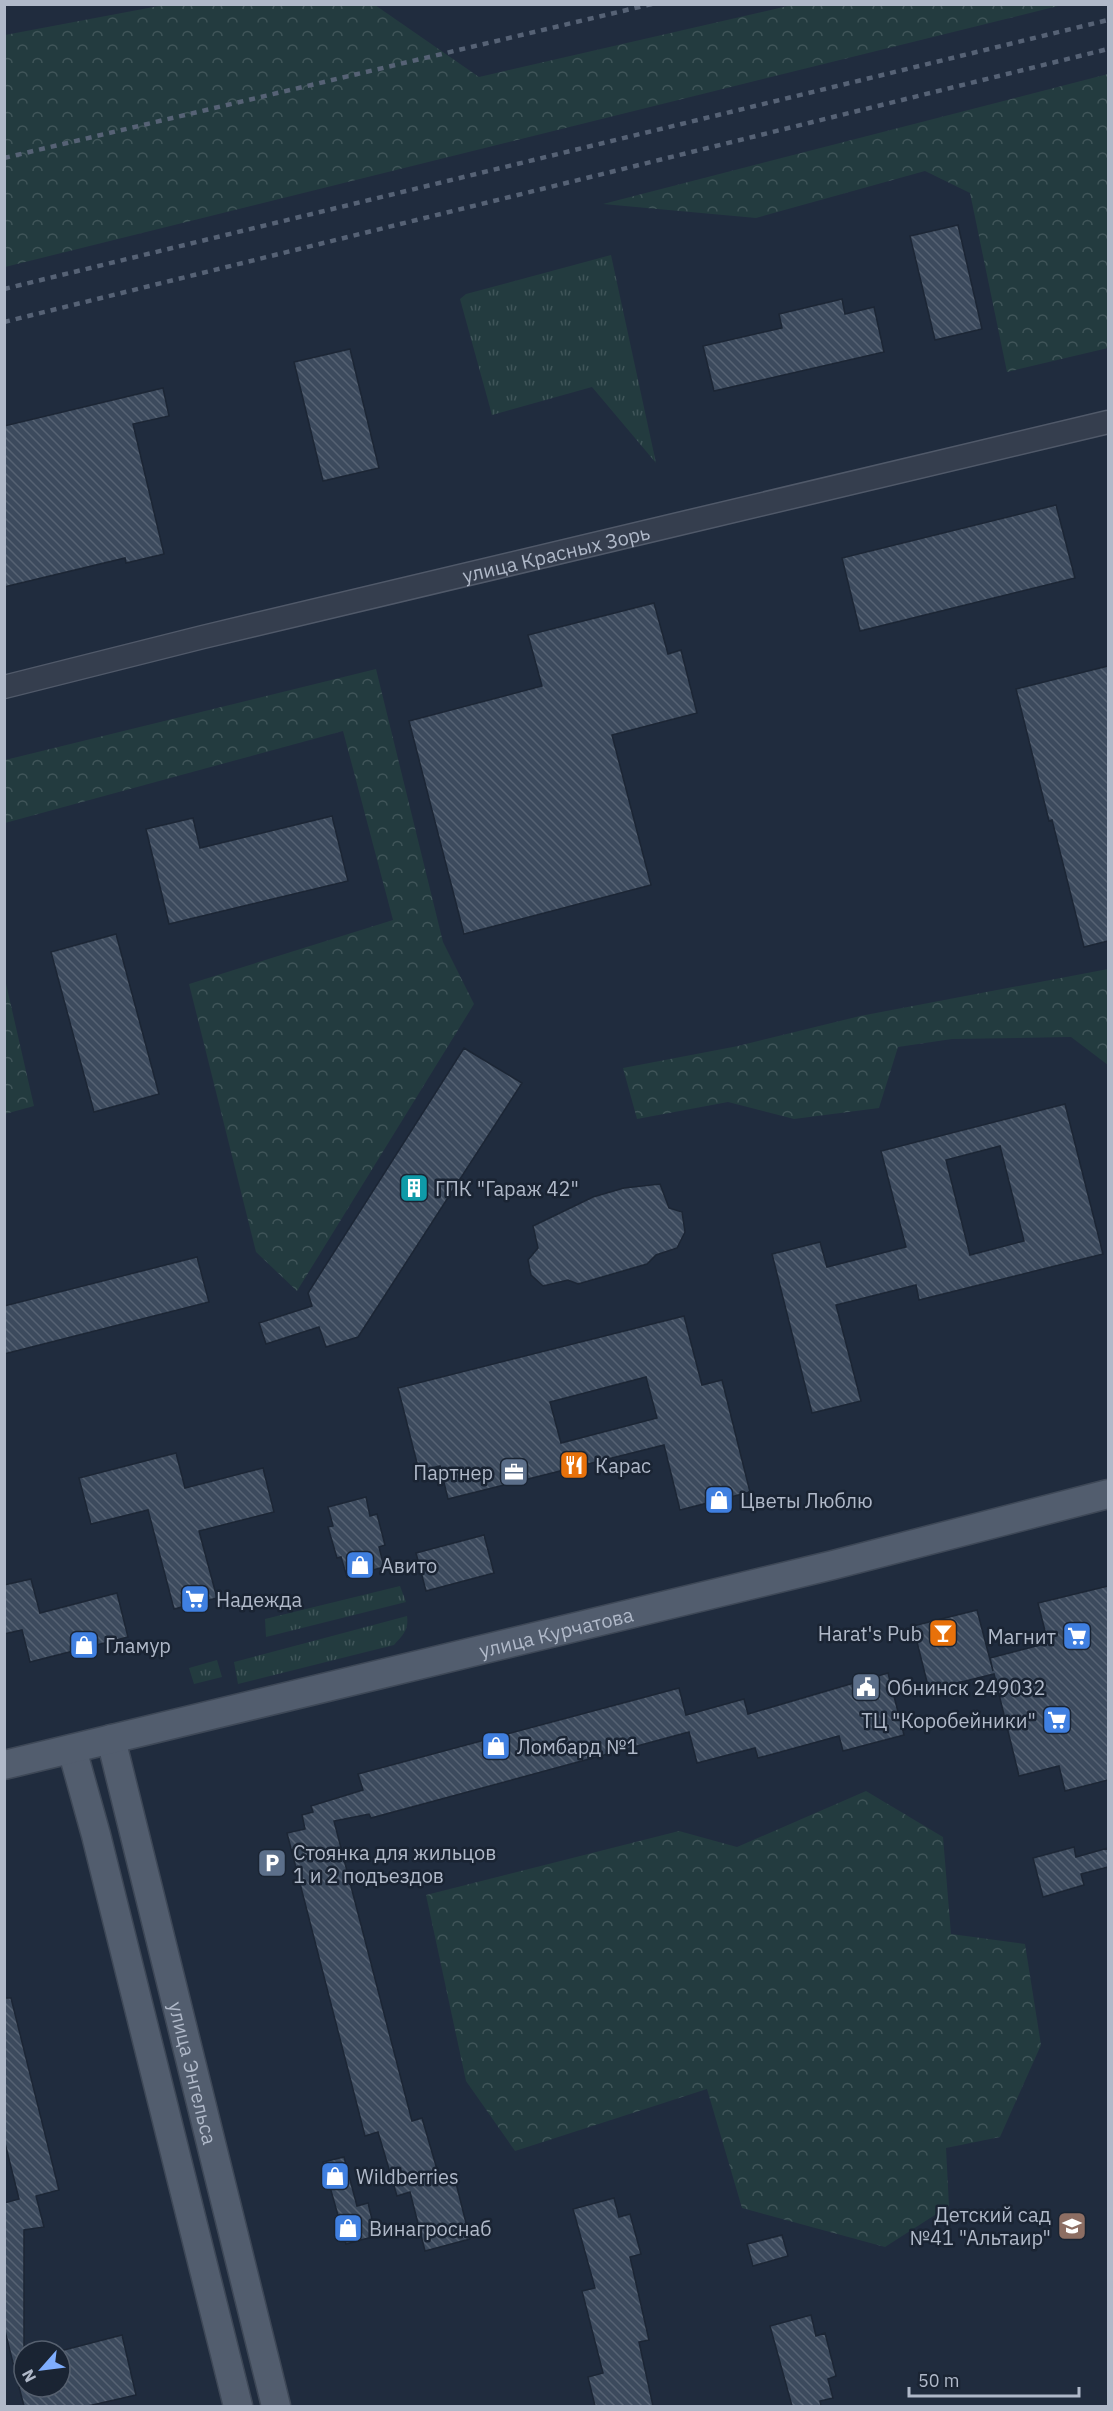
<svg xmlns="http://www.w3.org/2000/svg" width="1113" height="2411" font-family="'IBM Plex Sans',sans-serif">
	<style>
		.grass { fill: url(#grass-tufts) }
		.forest { fill: url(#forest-crowns) }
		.building { fill: url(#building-back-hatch); stroke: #1c2635; stroke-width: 1.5; fill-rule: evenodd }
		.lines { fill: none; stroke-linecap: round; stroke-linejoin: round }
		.minor-casing { stroke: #505969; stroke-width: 25 }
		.major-casing { stroke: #3e4857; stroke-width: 31 }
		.minor { stroke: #353e4e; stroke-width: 22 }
		.major { stroke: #525d6e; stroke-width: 28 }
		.rail { stroke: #566275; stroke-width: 4.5; stroke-dasharray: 6 6; stroke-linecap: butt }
		.labels { text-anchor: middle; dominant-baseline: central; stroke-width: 5; stroke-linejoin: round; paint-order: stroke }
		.street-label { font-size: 20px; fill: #b0b9c9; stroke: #1a2433 }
		.poi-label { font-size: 20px; fill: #b0b9c9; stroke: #1a2433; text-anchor: start }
	</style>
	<defs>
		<pattern id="grass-tufts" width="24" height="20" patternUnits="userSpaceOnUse" patternTransform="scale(1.5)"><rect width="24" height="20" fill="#233b3f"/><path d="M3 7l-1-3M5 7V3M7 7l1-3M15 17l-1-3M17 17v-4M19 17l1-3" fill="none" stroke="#405559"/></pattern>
		<pattern id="forest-crowns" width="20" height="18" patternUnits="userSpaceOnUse" patternTransform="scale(1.5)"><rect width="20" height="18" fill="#233b3f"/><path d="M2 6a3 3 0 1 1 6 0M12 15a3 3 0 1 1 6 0" fill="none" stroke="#405559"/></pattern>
		<pattern id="building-back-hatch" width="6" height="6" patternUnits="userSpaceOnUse" patternTransform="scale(1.5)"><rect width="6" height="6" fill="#3c4a5d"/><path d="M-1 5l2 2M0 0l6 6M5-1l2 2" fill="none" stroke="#566273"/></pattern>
	</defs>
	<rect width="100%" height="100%" fill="#202c3e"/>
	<path class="grass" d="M611,255l45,208 -64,-76 -100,28 -32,-116 6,-5z
		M400,1586l6,16 -140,35 -1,-18z
		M407,1616c2,14 -4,19 -13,29l-156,39 -4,-22z
		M217,1660l5,17 -28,7 -5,-16z"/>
	<path class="forest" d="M164,5h211l104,72 313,-72h270l-1057,262v-232z
		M1108,74v274l-101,24 -37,-179 -45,-22 -169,47 -153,-14z
		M376,669l67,273 31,62 -177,287 -41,-39 -67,-268 204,-64 -50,-189 -338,92v-63z
		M1108,969v96l-37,-28 -119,2 -54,8 -19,61 -85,11 -66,-17 -91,17 -14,-51 115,-22 122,-30z
		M4,975l30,131 -29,8h-1z
		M866,1791l77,46 8,97 74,10 16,101 -41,92 -54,11 3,58 -64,41 -143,-39 -35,-119 -192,62 -49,-70 -40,-186 253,-64 58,16z"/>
	<path class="building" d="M958,225l24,104 -47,11 -25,-104z
		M842,299l3,15 29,-7 10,45 -170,39 -11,-45 79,-18 -3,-14z
		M350,349l29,119 -56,13 -29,-119z
		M163,388l6,28 -36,8 31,130 -38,9 -1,-5 -121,29v-161z
		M1056,505l19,73 -215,53 -18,-73z
		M654,603l14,51 13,-4 16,63 -85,22 39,150 -187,49 -55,-213 133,-35 -14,-51z
		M1108,666v275l-24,6 -32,-127 -3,1 -33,-132z
		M332,816l16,65 -179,43 -23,-95 47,-11 7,30z
		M116,934l43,160 -65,18 -43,-160z
		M464,1048l58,35 -164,254 -32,10 -7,-20 -53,17 -7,-21 53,-17 -4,-13z
		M1065,1104l38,150 -184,46 -3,-15 -80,20 25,96 -49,12 -40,-159 48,-12 7,25 79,-20 -25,-96zM1000,1146l24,95 -54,14 -24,-95z
		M660,1184l9,24 13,4 3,20 -8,16 -21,7 -9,9 -69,20 -10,-4 -25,6 -12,-11 -3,-15 10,-12 -5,-22 60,-29 31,-9z
		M197,1257l12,45 -205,52v-48z
		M684,1316l18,69 20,-5 28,112 -70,18 -16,-65 -216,54 -8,-33 -21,5 -21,-83zM646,1377l11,41 -96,25 -11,-41z
		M176,1453l9,35 78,-20 11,44 -75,19 18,67 -43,11 -26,-99 -57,14 -12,-46z
		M366,1497l4,19 7,-2 8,31 -6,2 5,20 -37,10 -6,-20 -4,1 -9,-31 5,-1 -5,-19z
		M484,1535l10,38 -68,18 -10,-38z
		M31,1579l9,34 77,-20 11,44 -98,25 -8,-32 -18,4v-49z
		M1108,1586v194l-43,11 -6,-25 -40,10 -25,-102 -65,16 -16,-64 64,-16 16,61 -3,-13 58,-15 -10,-40z
		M888,1673l16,62 -61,16 -4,-15 -81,22 -3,-10 -58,15 -8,-31 -318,86 -2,-4 -35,7 78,300 10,-3 19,65 14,-4 15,60 -45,12 -15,-59 -13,4 -19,-64 -13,4 -78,-303 18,-4 -3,-14 11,-3 -2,-6 52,-16 -5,-16 321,-86 7,27 58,-16 4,15z
		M1074,1847l2,10 32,-9v19l-27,7 3,11 -41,12 -10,-39z
		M4,1998h7l48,192 -23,6 8,31 -20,3v148l-7,1 -13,-52v-124l15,-4 -15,-60z
		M344,2157l13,49 11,-3 8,33 -30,8 -23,-82z
		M614,2198l5,19 11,-3 11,40 -11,3 19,83 -10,2 14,64h-58l-7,-29 15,-4 -21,-82 13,-3 -22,-79z
		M782,2235l6,21 -35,10 -6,-22z
		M811,2315l5,21 9,-3 11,43 -8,3 5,19 -13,3 1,5h-29l-22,-80z
		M122,2335l14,60 -48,11h-64l-5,-19h41v-36z"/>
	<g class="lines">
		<g class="minor-casing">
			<g id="minor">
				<path id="s1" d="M4,687l199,-50 905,-215"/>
			</g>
		</g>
		<g class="major-casing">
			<g id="major">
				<path id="s2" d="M111,1739l165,667"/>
				<path d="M72,1749l24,86 142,571"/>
				<path id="s3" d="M4,1765l829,-200 275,-71"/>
			</g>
		</g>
		<use href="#minor" class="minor"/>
		<use href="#major" class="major"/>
		<path class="rail" d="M4,158l648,-154
			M4,289l1104,-269
			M4,322l1104,-273"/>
	</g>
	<defs>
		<g id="building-square" transform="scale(1.5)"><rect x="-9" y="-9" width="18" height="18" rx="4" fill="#0f9aa8" stroke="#1a2433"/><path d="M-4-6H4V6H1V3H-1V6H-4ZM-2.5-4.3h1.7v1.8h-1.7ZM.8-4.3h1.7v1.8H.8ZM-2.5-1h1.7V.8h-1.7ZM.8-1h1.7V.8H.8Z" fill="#fff"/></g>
		<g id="restaurant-square" transform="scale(1.5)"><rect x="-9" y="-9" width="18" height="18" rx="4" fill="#e8710a" stroke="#1a2433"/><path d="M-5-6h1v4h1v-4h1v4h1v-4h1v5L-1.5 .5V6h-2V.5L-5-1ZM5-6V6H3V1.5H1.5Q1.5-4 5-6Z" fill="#fff"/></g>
		<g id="office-square" transform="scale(1.5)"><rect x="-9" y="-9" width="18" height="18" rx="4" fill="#5c6f8a" stroke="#1a2433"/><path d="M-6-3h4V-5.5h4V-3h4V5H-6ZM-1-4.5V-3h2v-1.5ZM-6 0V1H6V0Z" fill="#fff"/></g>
		<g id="shop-square" transform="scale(1.5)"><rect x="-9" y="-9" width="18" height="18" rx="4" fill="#3f7fe0" stroke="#1a2433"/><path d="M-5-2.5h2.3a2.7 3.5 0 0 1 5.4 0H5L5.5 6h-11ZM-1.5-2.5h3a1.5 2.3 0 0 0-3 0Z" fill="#fff"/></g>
		<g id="supermarket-square" transform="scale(1.5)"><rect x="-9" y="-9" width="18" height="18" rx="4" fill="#3f7fe0" stroke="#1a2433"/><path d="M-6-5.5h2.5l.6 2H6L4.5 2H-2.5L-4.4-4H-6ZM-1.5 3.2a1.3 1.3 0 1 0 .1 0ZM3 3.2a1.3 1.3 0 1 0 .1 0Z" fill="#fff"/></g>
		<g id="bar-square" transform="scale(1.5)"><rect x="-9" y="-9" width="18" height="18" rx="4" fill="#e8710a" stroke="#1a2433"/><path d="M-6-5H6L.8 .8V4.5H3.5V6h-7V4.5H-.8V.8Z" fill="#fff"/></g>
		<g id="civic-square" transform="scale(1.5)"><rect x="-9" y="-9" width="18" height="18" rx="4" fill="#5c6f8a" stroke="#1a2433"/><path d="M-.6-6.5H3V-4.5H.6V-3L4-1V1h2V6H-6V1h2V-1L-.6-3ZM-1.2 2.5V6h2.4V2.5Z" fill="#fff"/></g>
		<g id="parking-square" transform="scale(1.5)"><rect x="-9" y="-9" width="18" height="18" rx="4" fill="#5c6f8a" stroke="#1a2433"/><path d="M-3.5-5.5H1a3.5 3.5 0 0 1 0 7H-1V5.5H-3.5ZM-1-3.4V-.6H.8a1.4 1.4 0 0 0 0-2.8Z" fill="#fff"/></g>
		<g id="school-square" transform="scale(1.5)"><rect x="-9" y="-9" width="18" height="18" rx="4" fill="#8d6e63" stroke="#1a2433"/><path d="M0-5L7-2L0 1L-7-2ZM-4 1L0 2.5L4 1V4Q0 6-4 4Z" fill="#fff"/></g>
	</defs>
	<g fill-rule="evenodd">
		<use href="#building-square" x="414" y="1188"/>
		<use href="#restaurant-square" x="574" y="1465"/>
		<use href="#office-square" x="514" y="1472"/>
		<use href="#shop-square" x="719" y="1500"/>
		<use href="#shop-square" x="360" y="1565"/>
		<use href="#supermarket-square" x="195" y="1599"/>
		<use href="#bar-square" x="943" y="1633"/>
		<use href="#supermarket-square" x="1077" y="1636"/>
		<use href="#shop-square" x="84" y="1645"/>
		<use href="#civic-square" x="866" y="1687"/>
		<use href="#supermarket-square" x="1057" y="1720"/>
		<use href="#shop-square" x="496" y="1746"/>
		<use href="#parking-square" x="272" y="1863"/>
		<use href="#shop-square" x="335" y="2176"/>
		<use href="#school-square" x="1072" y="2226"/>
		<use href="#shop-square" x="348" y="2228"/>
	</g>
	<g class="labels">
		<g class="street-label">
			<text stroke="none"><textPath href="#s1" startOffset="568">улица Красных Зорь</textPath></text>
			<text stroke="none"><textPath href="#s3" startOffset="568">улица Курчатова</textPath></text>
			<text stroke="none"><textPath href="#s2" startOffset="344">улица Энгельса</textPath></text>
		</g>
		<g class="poi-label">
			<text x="435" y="1188">ГПК "Гараж 42"</text>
			<text x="595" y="1465">Карас</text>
			<text x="493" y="1472" text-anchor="end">Партнер</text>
			<text x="740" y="1500">Цветы Люблю</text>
			<text x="381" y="1565">Авито</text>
			<text x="216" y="1599">Надежда</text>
			<text x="922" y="1633" text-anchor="end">Harat's Pub</text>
			<text x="1056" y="1636" text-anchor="end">Магнит</text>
			<text x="105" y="1645">Гламур</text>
			<text x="887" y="1687">Обнинск 249032</text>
			<text x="1036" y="1720" text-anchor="end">ТЦ "Коробейники"</text>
			<text x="517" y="1746">Ломбард №1</text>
			<text x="293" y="1852">Стоянка для жильцов<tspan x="293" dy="23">1 и 2 подъездов</tspan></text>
			<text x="356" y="2176">Wildberries</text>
			<text x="1051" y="2214" text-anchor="end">Детский сад<tspan x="1051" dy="23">№41 "Альтаир"</tspan></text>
			<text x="369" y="2228">Винагроснаб</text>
		</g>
	</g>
	<rect width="1113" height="2411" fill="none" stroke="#b0b9c9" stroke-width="12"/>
	<g transform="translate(42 2369) rotate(242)"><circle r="28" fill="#1a2433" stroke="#56606f" stroke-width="1.5"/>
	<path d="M0-4.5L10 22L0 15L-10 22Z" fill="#7faeff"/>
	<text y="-9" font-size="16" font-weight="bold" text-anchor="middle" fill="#b0b9c9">N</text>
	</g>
	<path d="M909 2387v9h170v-9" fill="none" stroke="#b0b9c9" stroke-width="3"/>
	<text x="918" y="2387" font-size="18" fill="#b0b9c9" stroke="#1a2433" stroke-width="4.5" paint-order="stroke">50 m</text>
</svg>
